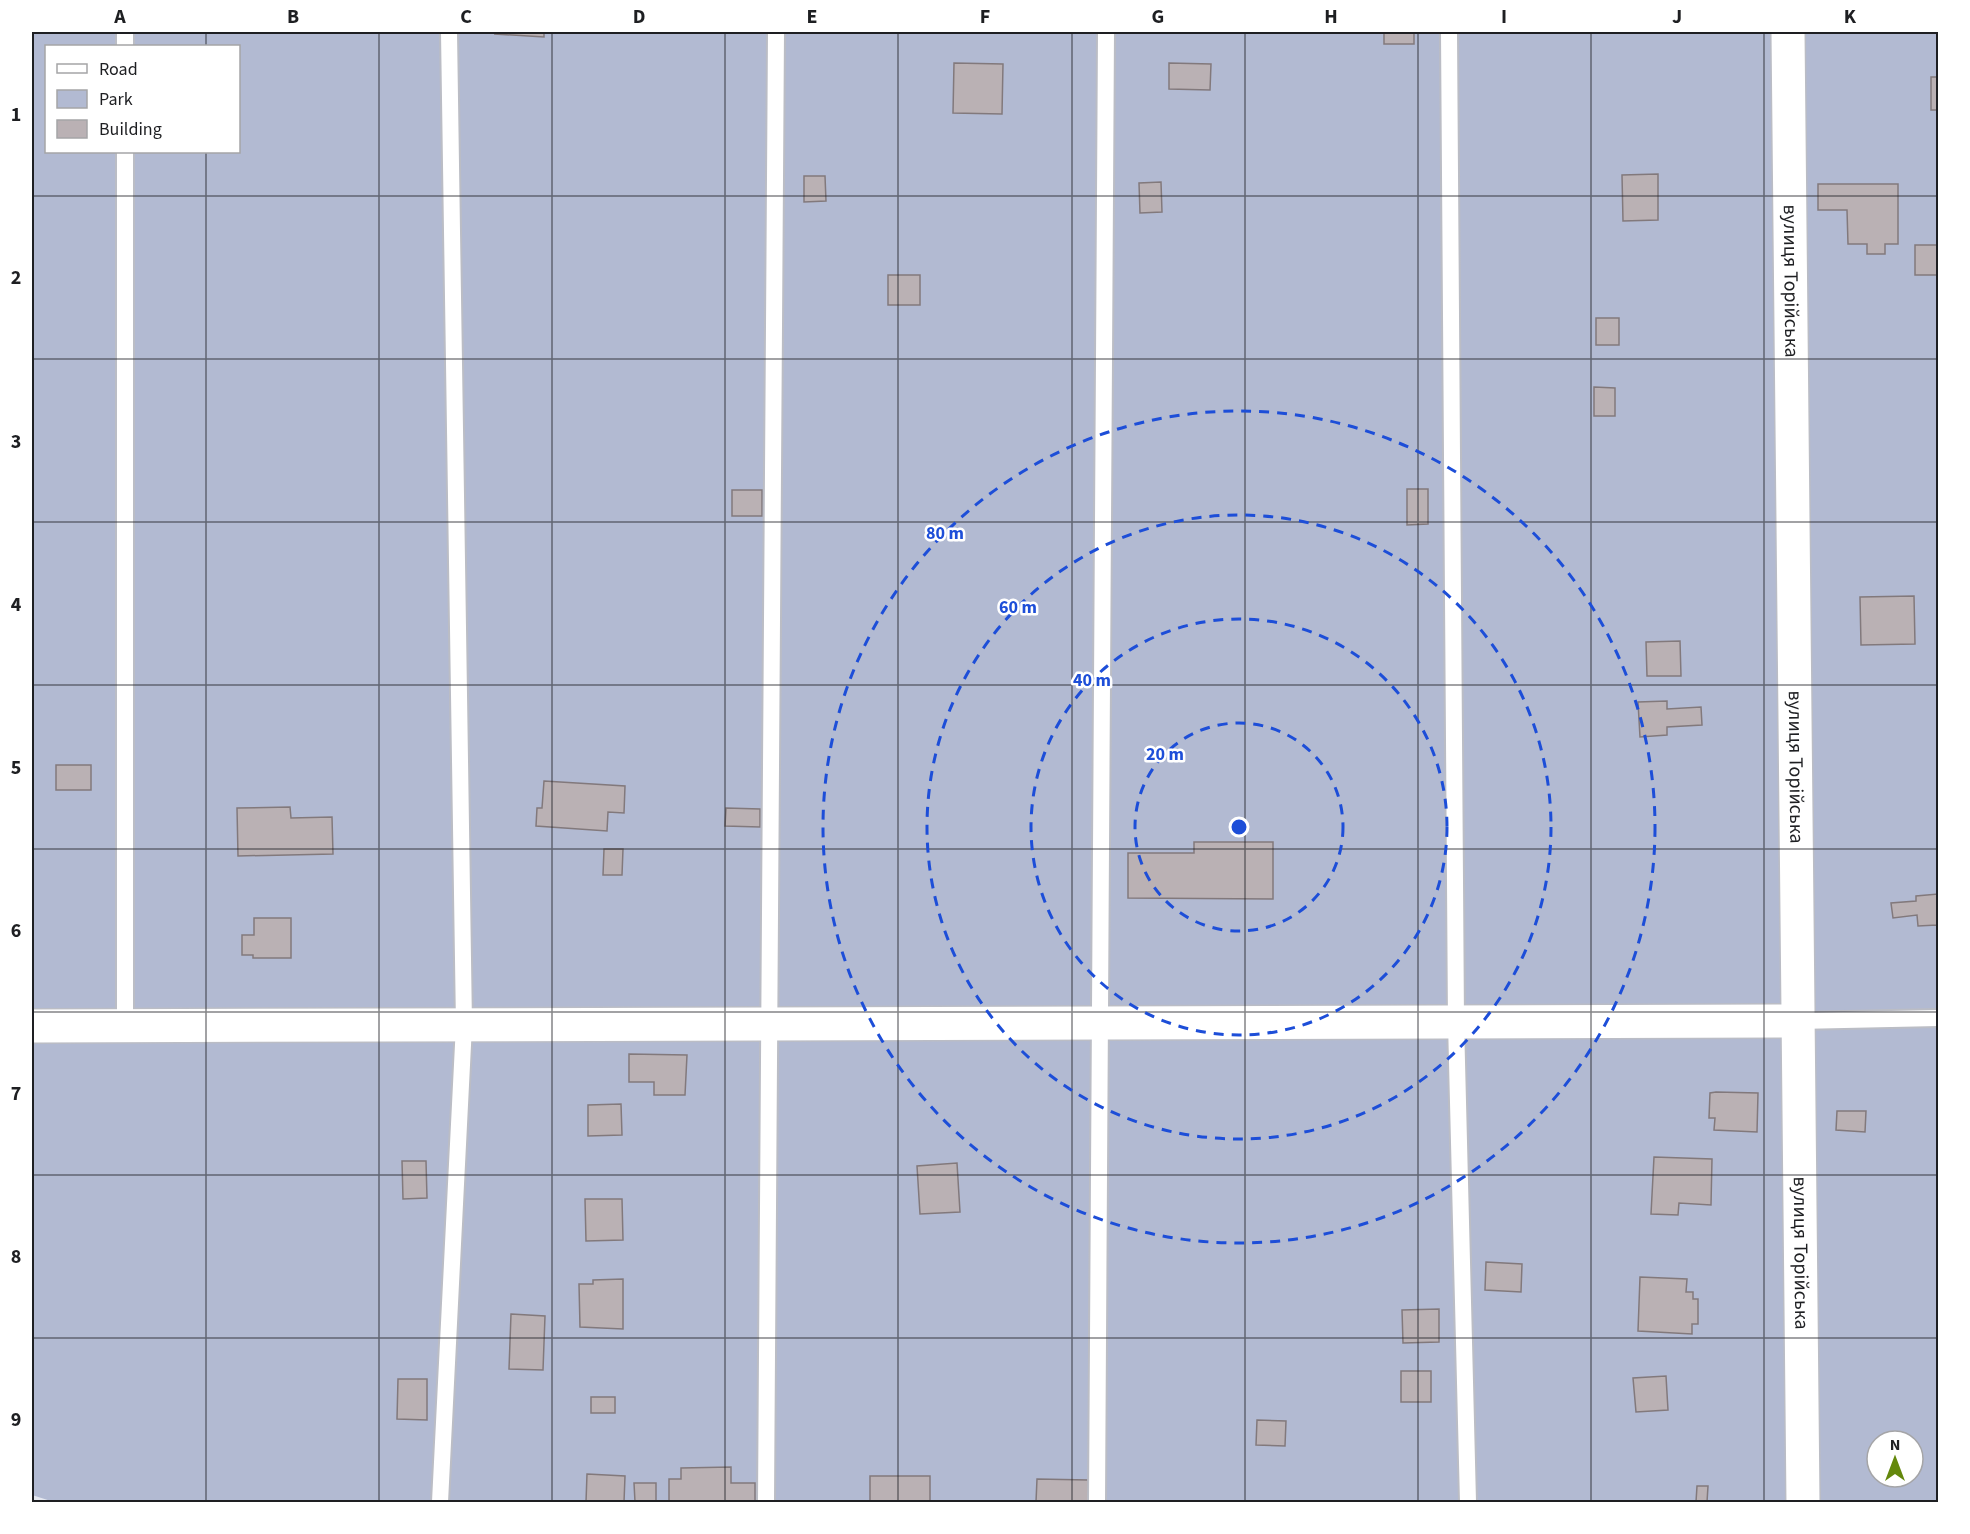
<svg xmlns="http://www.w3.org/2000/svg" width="1970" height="1534" font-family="'Source Sans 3',sans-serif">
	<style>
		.green { fill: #b2bad2; fill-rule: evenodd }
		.building { fill: #bab1b4; stroke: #82797c; stroke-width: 1.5 }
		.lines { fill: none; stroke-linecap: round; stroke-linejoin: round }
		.service-casing { stroke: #bbbdc5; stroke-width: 20 }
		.minor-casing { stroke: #bbbdc5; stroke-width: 36 }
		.service { stroke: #fff; stroke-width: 16 }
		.minor { stroke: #fff; stroke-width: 33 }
		.grid { fill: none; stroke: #1e1f22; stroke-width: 1.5; stroke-opacity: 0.55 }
		.ring { fill: none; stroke: #1d4ed8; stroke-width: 3; stroke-dasharray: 10 8 }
		.labels { text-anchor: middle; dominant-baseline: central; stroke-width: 5; stroke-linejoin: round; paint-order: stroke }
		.street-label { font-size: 20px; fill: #1e1f22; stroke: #fff }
		.centre { fill: #1d4ed8; stroke: #fff; stroke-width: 3 }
		.ring-label { font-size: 18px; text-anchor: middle; font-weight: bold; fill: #1d4ed8; stroke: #fff; stroke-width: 5; stroke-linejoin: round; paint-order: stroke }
		.neatline { fill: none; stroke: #1e1f22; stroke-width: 2 }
		.grid-label { font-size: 20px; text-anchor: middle; font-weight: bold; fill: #1e1f22 }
	</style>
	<rect width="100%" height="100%" fill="#e4e7ef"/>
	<path class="green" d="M32,32h1906v1470h-1884l-22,-7zM46,46h192v106h-192zM1877,1441h36v36h-36z"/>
	<path class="building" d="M496,32h48v5l-49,-3z
		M1384,32h30v12h-30z
		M954,63l49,1 -1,50 -49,-1z
		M1169,63l42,1 -1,26 -41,-1z
		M1931,77h7v33h-7z
		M1658,174v46l-35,1 -1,-46z
		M804,176h21l1,25 -22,1z
		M1161,182l1,30 -22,1 -1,-30z
		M1818,184h80v60h-13v10h-18v-10h-19l-1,-34h-29z
		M1915,245h23v30h-23z
		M888,275h32v30h-32z
		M1596,318h23v27h-23z
		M1594,387l21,1v28h-21z
		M1407,489h21v35l-21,1z
		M732,490h30v26h-30z
		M1914,596l1,48 -54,1 -1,-48z
		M1680,641l1,35h-34l-1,-34z
		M1667,701v8l34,-2 1,18 -35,2v8l-27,2 -2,-35z
		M56,765h35v25h-35z
		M544,781l81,5 -1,27 -16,-1 -1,19 -71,-5 1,-18h5z
		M290,807l1,11 41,-1 1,37 -95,2 -1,-48z
		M726,808l34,1v18l-35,-1z
		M1194,842h79v57l-145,-1v-45h66z
		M604,849h19l-1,26h-19z
		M1938,894v40l-1,-9 -19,1 -1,-11 -24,3 -2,-15 25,-2v-5z
		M254,918h37v40h-38v-3h-11v-20h12z
		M629,1054l58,1 -2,40h-31v-13h-25z
		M1716,1092l42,1 -1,39 -43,-2 1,-12h-6l1,-25z
		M621,1104l1,31 -34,1v-31z
		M1837,1111h29l-1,21 -29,-2z
		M1654,1157l58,2 -1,46 -32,-2 -1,12 -27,-1z
		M402,1161h24l1,37 -24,1z
		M957,1163l3,49 -40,2 -3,-48z
		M585,1199h37l1,41 -37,1z
		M1486,1262l36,2 -1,28 -36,-2z
		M1640,1277l47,2 -1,13h7v7h5v25h-6v10l-54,-3z
		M623,1279v50l-43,-2 -1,-43h14v-4z
		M1439,1309v33l-36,1 -1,-33z
		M511,1314l34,2 -2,54 -34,-1z
		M1401,1371h30v31h-30z
		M1666,1376l2,34 -32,2 -3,-34z
		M398,1379h29v41l-30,-1z
		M591,1397h24v16h-24z
		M1257,1420l29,1 -1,25 -29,-1z
		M731,1467v16h24v19h-86v-23h12v-11z
		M587,1474l38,2 -1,26h-38z
		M870,1476h60v26h-60z
		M1037,1479l51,1v22h-52z
		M634,1483h22v19h-21z
		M1697,1486h11l-1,16h-11z"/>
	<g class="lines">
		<g class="service-casing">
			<path id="service" d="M1449,32l7,990 12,480
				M125,46v-14
				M1797,1021l141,-3
				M125,1025v-873
				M440,1502l24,-477 -15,-993
				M766,1502l10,-1470
				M1097,1502l9,-1470"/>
		</g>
		<g class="minor-casing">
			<g id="minor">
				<path id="s1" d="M1788,32l15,1470"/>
				<path d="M32,1026l1765,-5"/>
			</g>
		</g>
		<use href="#service" class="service"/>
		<use href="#minor" class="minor"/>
	</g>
	<path class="grid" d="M206,32v14M379,32v1470M552,32v1470M725,32v1470M898,32v1470M1072,32v1470M1245,32v1470M1418,32v1470M1591,32v1470M1764,32v1470M206,152v1350M32,196h1906M32,359h1906M32,522h1906M32,685h1906M32,849h1906M32,1012h1906M32,1175h1906M32,1338h1906"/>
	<g class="ring">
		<circle cx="1239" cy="827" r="104"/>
		<circle cx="1239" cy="827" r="208"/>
		<circle cx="1239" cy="827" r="312"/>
		<circle cx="1239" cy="827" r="416"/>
	</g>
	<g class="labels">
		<g class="street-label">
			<text stroke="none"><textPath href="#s1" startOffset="249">вулиця Торійська</textPath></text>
			<text stroke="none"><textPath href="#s1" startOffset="735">вулиця Торійська</textPath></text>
			<text stroke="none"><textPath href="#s1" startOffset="1221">вулиця Торійська</textPath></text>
		</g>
	</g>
	<circle cx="1239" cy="827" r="9" class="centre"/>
	<g class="ring-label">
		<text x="945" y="539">80 m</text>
		<text x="1018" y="613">60 m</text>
		<text x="1092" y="686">40 m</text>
		<text x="1165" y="760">20 m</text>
	</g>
	<rect width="1970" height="1534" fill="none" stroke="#ffffff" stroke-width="66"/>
	<rect x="45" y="45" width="195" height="108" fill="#ffffff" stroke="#a5a5a7" stroke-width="1.5"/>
	<rect x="57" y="64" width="30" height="9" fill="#ffffff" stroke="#a5a5a7" stroke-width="1.5"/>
	<text x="99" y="75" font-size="18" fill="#1e1f22">Road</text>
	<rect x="57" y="90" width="30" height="18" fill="#b2bad2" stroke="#a5a5a7" stroke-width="1.5"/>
	<text x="99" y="105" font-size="18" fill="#1e1f22">Park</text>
	<rect x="57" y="120" width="30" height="18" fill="#bab1b4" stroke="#a5a5a7" stroke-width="1.5"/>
	<text x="99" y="135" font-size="18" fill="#1e1f22">Building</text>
	<g transform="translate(1895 1459)"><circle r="28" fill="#ffffff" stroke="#a5a5a7" stroke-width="1.5"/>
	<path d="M0-4.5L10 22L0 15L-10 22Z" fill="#64880c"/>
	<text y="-9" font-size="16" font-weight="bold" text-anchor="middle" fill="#1e1f22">N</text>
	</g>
	<rect x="33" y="33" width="1904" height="1468" class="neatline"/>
	<g class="grid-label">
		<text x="120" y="23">A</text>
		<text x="293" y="23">B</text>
		<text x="466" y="23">C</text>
		<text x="639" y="23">D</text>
		<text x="812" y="23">E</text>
		<text x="985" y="23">F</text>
		<text x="1158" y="23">G</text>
		<text x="1331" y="23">H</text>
		<text x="1504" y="23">I</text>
		<text x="1677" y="23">J</text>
		<text x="1850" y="23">K</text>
		<text x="16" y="121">1</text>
		<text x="16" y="284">2</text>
		<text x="16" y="448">3</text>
		<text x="16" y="611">4</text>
		<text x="16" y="774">5</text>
		<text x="16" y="937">6</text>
		<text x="16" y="1100">7</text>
		<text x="16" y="1263">8</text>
		<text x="16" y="1426">9</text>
	</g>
</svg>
